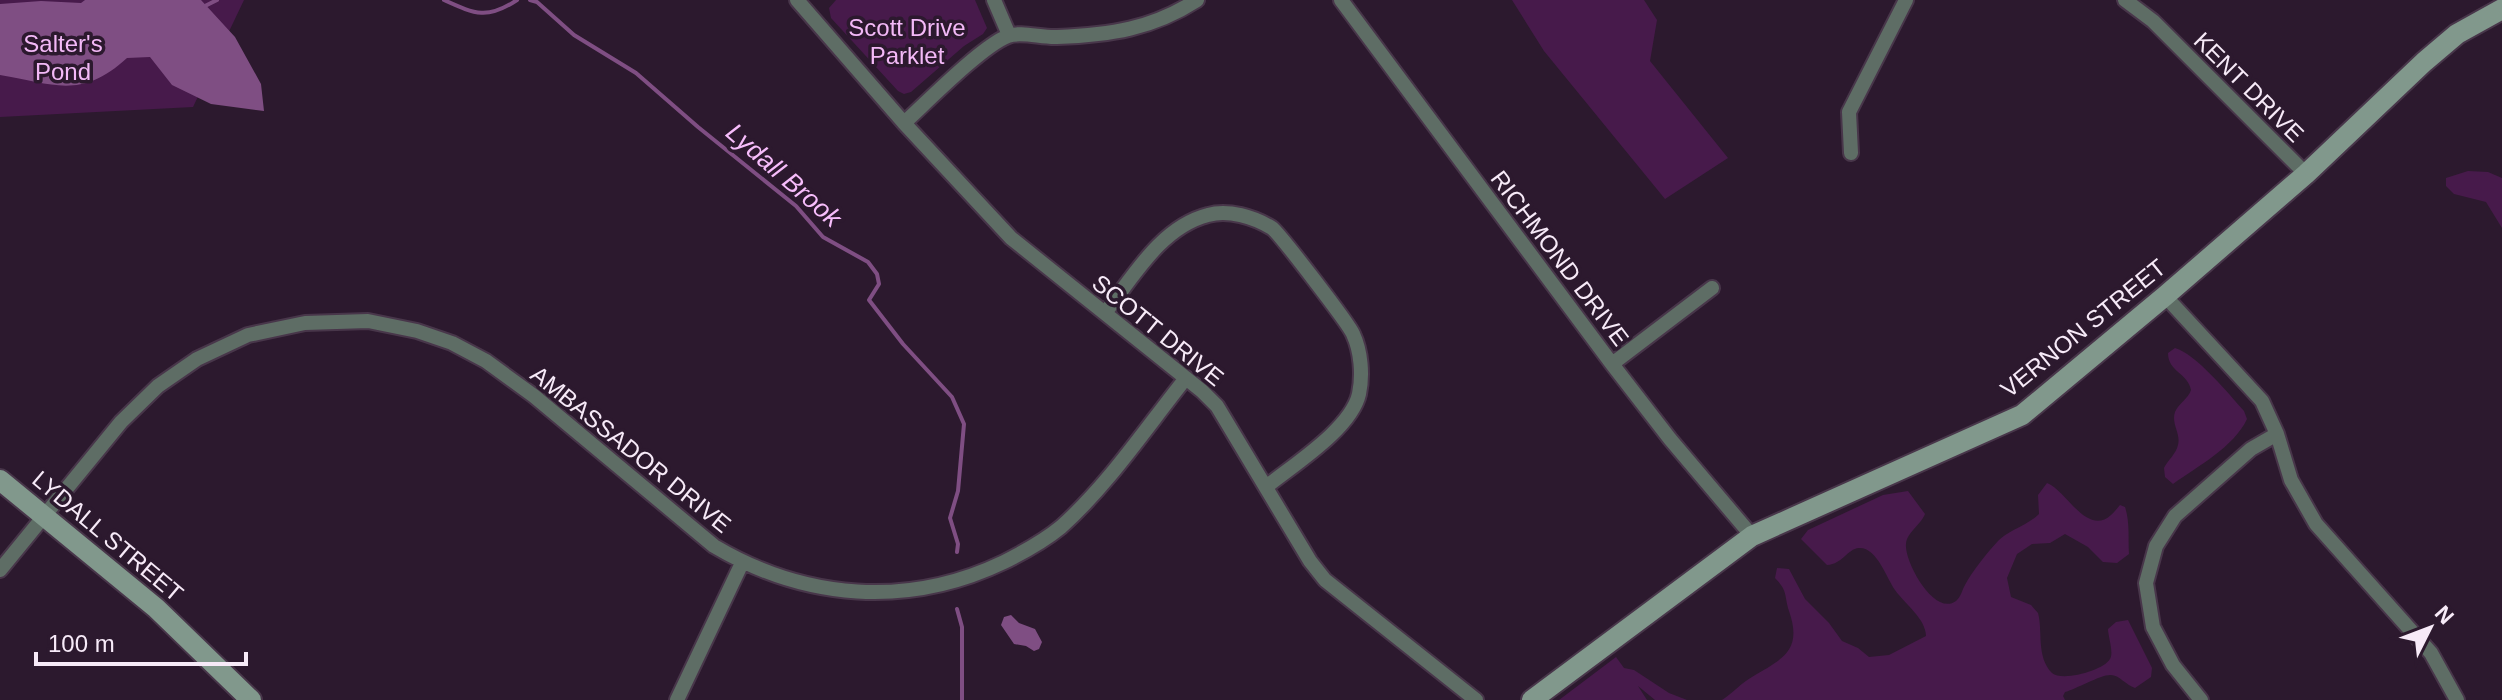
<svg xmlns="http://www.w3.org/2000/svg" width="2502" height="700" font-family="Helvetica,sans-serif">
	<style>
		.green { fill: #471a4b }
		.water { fill: #7f4e83 }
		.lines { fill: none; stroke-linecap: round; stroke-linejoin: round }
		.stream { stroke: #7f4e83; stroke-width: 4 }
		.street-casing { stroke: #48364a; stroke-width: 18 }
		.secondary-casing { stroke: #48364a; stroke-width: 24 }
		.street { stroke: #5e6d65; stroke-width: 14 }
		.secondary { stroke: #81988c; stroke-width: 20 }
		.labels { text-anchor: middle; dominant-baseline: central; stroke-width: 7; stroke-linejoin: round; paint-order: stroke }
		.park-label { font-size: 24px; fill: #f3b9f7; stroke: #2c192e }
		.street-label { font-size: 24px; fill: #f7eaf8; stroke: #2c192e }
		.water-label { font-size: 26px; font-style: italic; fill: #f7bdfb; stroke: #2c192e }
	</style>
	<rect width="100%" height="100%" fill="#2c192e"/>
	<path class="green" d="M0,0h244l-51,107 -193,10z
		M836,0h139l12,28 -4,6 -19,12 -53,46 -7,2 -6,-3 -67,-73 -2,-10z
		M1512,0h132l13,20 -7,41 78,97 -63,41 -121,-148z
		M2468,171l20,1 14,6v50l-16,-26 -32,-8 -8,-8v-8z
		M2175,348c21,6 54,46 69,63l3,8c-13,28 -49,47 -74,65l-8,-7 -1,-9c4,-8 12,-14 14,-23 3,-12 -7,-21 -3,-33 4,-9 13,-13 16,-22 -3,-17 -23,-18 -23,-37z
		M2047,483c19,7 40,54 64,32 4,-3 6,-7 9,-10l5,2c5,15 3,31 4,47l-12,9 -14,-1 -15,-15 -23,-13 -15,9 -18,1 -15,10 -10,24 4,19 20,8 7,8c5,18 -2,44 14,60 11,9 52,-3 58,-14 4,-6 -2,-23 -2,-30l8,-7 12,-2 24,48 -1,9 -16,11c-9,-3 -16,-13 -24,-13 -9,-1 -35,14 -46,17l-2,4 2,4h-343c11,-7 19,-17 30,-23 30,-18 51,-26 37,-66 -5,-16 -1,-20 -14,-33l2,-10 12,1 16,30 24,24 13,18 16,7 11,9 20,-2 37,-19c0,-17 -21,-32 -31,-46 -8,-11 -18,-43 -36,-42 -12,1 -16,16 -32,17l-26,-26 7,-9 75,-35 25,-4 17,23c-5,12 -18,18 -19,30 -2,17 28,73 50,57 5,-4 6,-11 9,-16 8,-15 22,-32 33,-44 9,-10 30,-16 41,-27l-1,-19z
		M1616,657l8,11 10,2 35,23 18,7h-32l-17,-14 9,14h-88z"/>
	<path class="water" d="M85,0h116l34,37 26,47 3,27 -53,-7 -39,-19 -22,-28 -23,1c-46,42 -73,26 -127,17v-71l41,-3 40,2z
		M1011,615l8,8 16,6 7,13 -3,7 -5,2 -8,-5 -12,-2 -13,-19 3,-8z"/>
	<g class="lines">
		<path class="stream" d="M444,0c31,14 43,20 73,0
			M530,0l7,2 37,33 62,38 62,54 98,79 27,31 45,25 9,12 2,10 -10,16 34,44 49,53 12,27 -6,67 -8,27 8,26 -1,8
			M205,6l12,-6
			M957,609l5,18v73"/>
		<g class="street-casing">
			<path id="street" d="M797,0l107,123 107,115 191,153 15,15 93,155 15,19 151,120
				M994,0l15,35
				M1341,0l271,364 58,75 82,97
				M2125,0l28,21 153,153
				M904,123c23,-21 78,-77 104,-87 13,-5 34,2 49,1 53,-2 95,-8 140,-37
				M1851,153l-2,-41 57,-112
				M2165,296l97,105 15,33 14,46 25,44 115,129 26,47
				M1105,313c28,-36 56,-86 103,-98 20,-6 46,2 64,13 7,5 77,96 81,106 8,17 10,41 6,60 -8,35 -66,71 -93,93
				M1612,364l100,-76
				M0,570l121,-148 37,-36 39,-27 51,-24 57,-12 63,-2 49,10 35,12 34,18 48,35 180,150c91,54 194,62 290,16 20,-10 40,-21 57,-35 48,-43 85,-99 125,-149
				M677,700l65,-137
				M2201,700l-28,-35 -20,-38 -7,-44 10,-37 19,-30 76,-67 26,-15"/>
		</g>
		<g class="secondary-casing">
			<path id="secondary" d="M0,480l156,128 95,92
				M1532,700l220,-164 270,-121 143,-119 141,-122 118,-112 33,-28 45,-25"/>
		</g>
		<use href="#street" class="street"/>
		<use href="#secondary" class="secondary"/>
	</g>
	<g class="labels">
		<g class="park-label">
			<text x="907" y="27">Scott Drive<tspan x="907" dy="28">Parklet</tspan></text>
			<text x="63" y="43">Salter's<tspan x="63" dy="28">Pond</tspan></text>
		</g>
		<g class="street-label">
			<text transform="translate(2249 87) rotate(45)">KENT DRIVE</text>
			<text transform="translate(1560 258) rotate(53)">RICHMOND DRIVE</text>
			<text transform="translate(2083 328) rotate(-39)">VERNON STREET</text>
			<text transform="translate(1158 330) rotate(39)">SCOTT DRIVE</text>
			<text transform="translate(631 449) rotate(39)">AMBASSADOR DRIVE</text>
			<text transform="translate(108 536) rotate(40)">LYDALL STREET</text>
		</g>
		<g class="water-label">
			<text transform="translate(784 175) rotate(41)">Lydall Brook</text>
		</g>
	</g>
	<g transform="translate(2430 628) rotate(48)" stroke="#2c192e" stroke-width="6" paint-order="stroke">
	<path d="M0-6L14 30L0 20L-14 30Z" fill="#f7eaf8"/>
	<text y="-12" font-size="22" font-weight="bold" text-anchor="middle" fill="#f7eaf8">N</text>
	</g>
	<path d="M36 652v12h210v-12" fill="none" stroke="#f7eaf8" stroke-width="4"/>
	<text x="48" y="652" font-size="24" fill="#f7eaf8" stroke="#2c192e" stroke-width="6" paint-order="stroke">100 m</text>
</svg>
